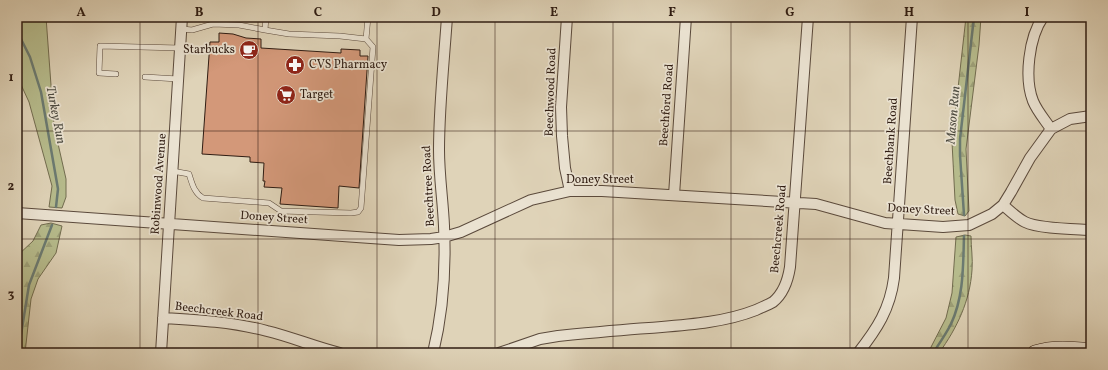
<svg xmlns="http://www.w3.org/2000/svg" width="1108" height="370" font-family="Vollkorn,serif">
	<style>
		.grass { fill: #b6bb8c; stroke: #726c4f }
		.forest { fill: url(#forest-firs); stroke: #726c4f }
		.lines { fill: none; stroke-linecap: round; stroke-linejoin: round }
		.stream { stroke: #6b7a71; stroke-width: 2.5 }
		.building { fill: #d39879; stroke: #2f1c12 }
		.lane-casing { stroke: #5b4a3c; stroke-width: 6 }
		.street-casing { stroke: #5b4a3c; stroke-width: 12 }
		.secondary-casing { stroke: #2f1c12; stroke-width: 16 }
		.lane { stroke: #eae2d1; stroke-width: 5 }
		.street { stroke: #eae2d1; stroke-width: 10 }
		.secondary { stroke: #eae2d1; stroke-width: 15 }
		.grid { fill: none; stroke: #2f1c12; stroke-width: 1; stroke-opacity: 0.55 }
		.labels { text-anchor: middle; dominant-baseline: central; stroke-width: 3.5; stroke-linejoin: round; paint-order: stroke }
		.poi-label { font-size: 12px; fill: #2f1c12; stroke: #eae2d1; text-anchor: start }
		.street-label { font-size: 12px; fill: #2f1c12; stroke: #eae2d1 }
		.water-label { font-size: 13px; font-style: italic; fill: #4d4b41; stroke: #eae2d1 }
		.neatline { fill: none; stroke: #2f1c12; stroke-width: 1.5 }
		.grid-label { font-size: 13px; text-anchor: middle; font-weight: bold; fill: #2f1c12 }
	</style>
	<defs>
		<pattern id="forest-firs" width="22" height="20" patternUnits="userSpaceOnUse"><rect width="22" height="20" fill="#b6bb8c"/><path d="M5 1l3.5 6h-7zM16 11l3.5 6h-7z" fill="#9da078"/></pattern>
	</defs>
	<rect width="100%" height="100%" fill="#dfd3b8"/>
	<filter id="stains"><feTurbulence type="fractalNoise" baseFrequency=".005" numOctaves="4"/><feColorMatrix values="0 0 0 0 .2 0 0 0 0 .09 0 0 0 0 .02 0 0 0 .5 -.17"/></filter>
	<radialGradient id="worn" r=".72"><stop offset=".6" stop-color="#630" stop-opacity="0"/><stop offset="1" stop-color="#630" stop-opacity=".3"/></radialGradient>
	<path class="grass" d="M17,17h29l8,109 12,53v18l-4,11 -13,-1 3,-21 -23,-84 -12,-26z"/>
	<path class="forest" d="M966,17h15l-2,28 -13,104 3,62 -4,5 -7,-2 -3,-14 -3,-58z
		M51,223l11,3 -6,27 -18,26 -7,20 -6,54h-8v-97l16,-15 8,-16z
		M965,235l6,1c0,11 2,23 1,34 -2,31 -15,58 -33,83h-13l4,-4 16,-31 6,-25 4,-56z"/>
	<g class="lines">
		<path class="stream" d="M17,31l13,26 11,35 17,97 -2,18
			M964,215l-4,-60v-16l14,-122
			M18,353l11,-68 23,-60
			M933,353c6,-9 13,-19 18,-29 13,-28 12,-58 13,-88"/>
	</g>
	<path class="building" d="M219,33l14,1 13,4 15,1v9l80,5v-4l19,1v6h8l-9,132 -20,-2 -1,22 -58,-4 2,-16 -18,-1 1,-6h-2l1,-18 -14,-1v-5l-48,-3 8,-112h9z"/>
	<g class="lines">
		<g class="lane-casing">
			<path id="lane" d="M213,24l1,-7
				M182,29l10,1 21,-6 26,1 26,5 1,-13
				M366,39l2,-22
				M116,74l-17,-1 1,-27 80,2
				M145,77l33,2
				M172,171l17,3c3,9 5,19 14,24l66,5 12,8 70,2 7,-1 3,-4 12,-161 -7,-8 -26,-3 -51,-2 -24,-4"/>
		</g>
		<g class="street-casing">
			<path id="street" d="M567,17l-6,90 1,29 3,32 5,23
				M1043,17c-14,20 -19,61 -10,84 4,10 12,19 18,28
				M674,195l12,-178
				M1003,205c7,6 14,13 22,17 14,7 50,7 66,8
				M17,213l382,27 32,-1 13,-2 17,-5 70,-32 39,-9h32l214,13 69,19 58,4 26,-2 23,-11 11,-9 8,-13 19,-34 21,-29 19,-10 21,-3
				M163,318c35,2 70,4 104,13 25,6 48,16 73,22
				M161,353l21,-336
				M433,353c10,-41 13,-84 11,-127 -1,-25 -5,-50 -5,-76 0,-44 5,-89 8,-133
				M499,353l41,-14 18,-3c30,-3 61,-6 91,-8 36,-3 74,-5 107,-18 6,-3 12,-5 17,-8 11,-9 15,-22 17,-35l18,-250
				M858,353c19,-24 32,-44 36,-75l18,-261"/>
		</g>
		<g class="secondary-casing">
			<path id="secondary" d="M1035,353c19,-6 37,-4 56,-2"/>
		</g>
		<use href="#lane" class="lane"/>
		<use href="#street" class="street"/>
		<use href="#secondary" class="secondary"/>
	</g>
	<path class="grid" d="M140,17v336M258,17v336M377,17v336M495,17v336M613,17v336M731,17v336M850,17v336M968,17v336M17,131h1074M17,239h1074"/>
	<defs>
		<g id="cafe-disc" transform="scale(1)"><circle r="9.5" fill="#8f2418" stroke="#eae2d1"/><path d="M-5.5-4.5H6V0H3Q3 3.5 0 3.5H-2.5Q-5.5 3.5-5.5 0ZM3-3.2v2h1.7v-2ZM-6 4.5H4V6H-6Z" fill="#fff"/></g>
		<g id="pharmacy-disc" transform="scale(1)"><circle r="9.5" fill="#8f2418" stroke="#eae2d1"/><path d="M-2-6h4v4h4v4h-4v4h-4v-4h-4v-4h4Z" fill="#fff"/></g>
		<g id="supermarket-disc" transform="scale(1)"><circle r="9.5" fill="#8f2418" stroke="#eae2d1"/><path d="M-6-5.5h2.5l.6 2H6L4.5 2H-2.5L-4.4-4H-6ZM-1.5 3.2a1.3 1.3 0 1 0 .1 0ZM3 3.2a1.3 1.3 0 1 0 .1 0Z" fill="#fff"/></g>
	</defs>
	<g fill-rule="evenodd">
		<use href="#cafe-disc" x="249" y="50"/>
		<use href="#pharmacy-disc" x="295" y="65"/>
		<use href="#supermarket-disc" x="286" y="95"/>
	</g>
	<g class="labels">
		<g class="poi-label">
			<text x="235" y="50" text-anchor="end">Starbucks</text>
			<text x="309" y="65">CVS Pharmacy</text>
			<text x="300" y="95">Target</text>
		</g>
		<g class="street-label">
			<text transform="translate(551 92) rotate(-88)">Beechwood Road</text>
			<text transform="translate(667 105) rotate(-86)">Beechford Road</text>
			<text transform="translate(891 141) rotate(-86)">Beechbank Road</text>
			<text x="600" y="180">Doney Street</text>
			<text transform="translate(159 184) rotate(-86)">Robinwood Avenue</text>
			<text transform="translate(429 186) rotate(-93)">Beechtree Road</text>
			<text transform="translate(921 210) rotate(3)">Doney Street</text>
			<text transform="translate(274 218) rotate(4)">Doney Street</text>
			<text transform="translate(779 229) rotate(-85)">Beechcreek Road</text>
			<text transform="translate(219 312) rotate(7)">Beechcreek Road</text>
		</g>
		<g class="water-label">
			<text transform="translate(55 115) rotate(79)">Turkey Run</text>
			<text transform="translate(954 115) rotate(-85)">Mason Run</text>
		</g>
	</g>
	<rect width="1108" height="370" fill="none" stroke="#dfd3b8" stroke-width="44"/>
	<rect x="22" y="22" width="1064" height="326" class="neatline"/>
	<g class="grid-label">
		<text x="81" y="16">A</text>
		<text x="199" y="16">B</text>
		<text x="318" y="16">C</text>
		<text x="436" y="16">D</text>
		<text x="554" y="16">E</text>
		<text x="672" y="16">F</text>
		<text x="790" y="16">G</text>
		<text x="909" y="16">H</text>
		<text x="1027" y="16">I</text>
		<text x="11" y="81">1</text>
		<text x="11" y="190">2</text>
		<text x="11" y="298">3</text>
	</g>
	<rect width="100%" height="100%" filter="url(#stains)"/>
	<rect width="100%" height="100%" fill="url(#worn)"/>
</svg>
